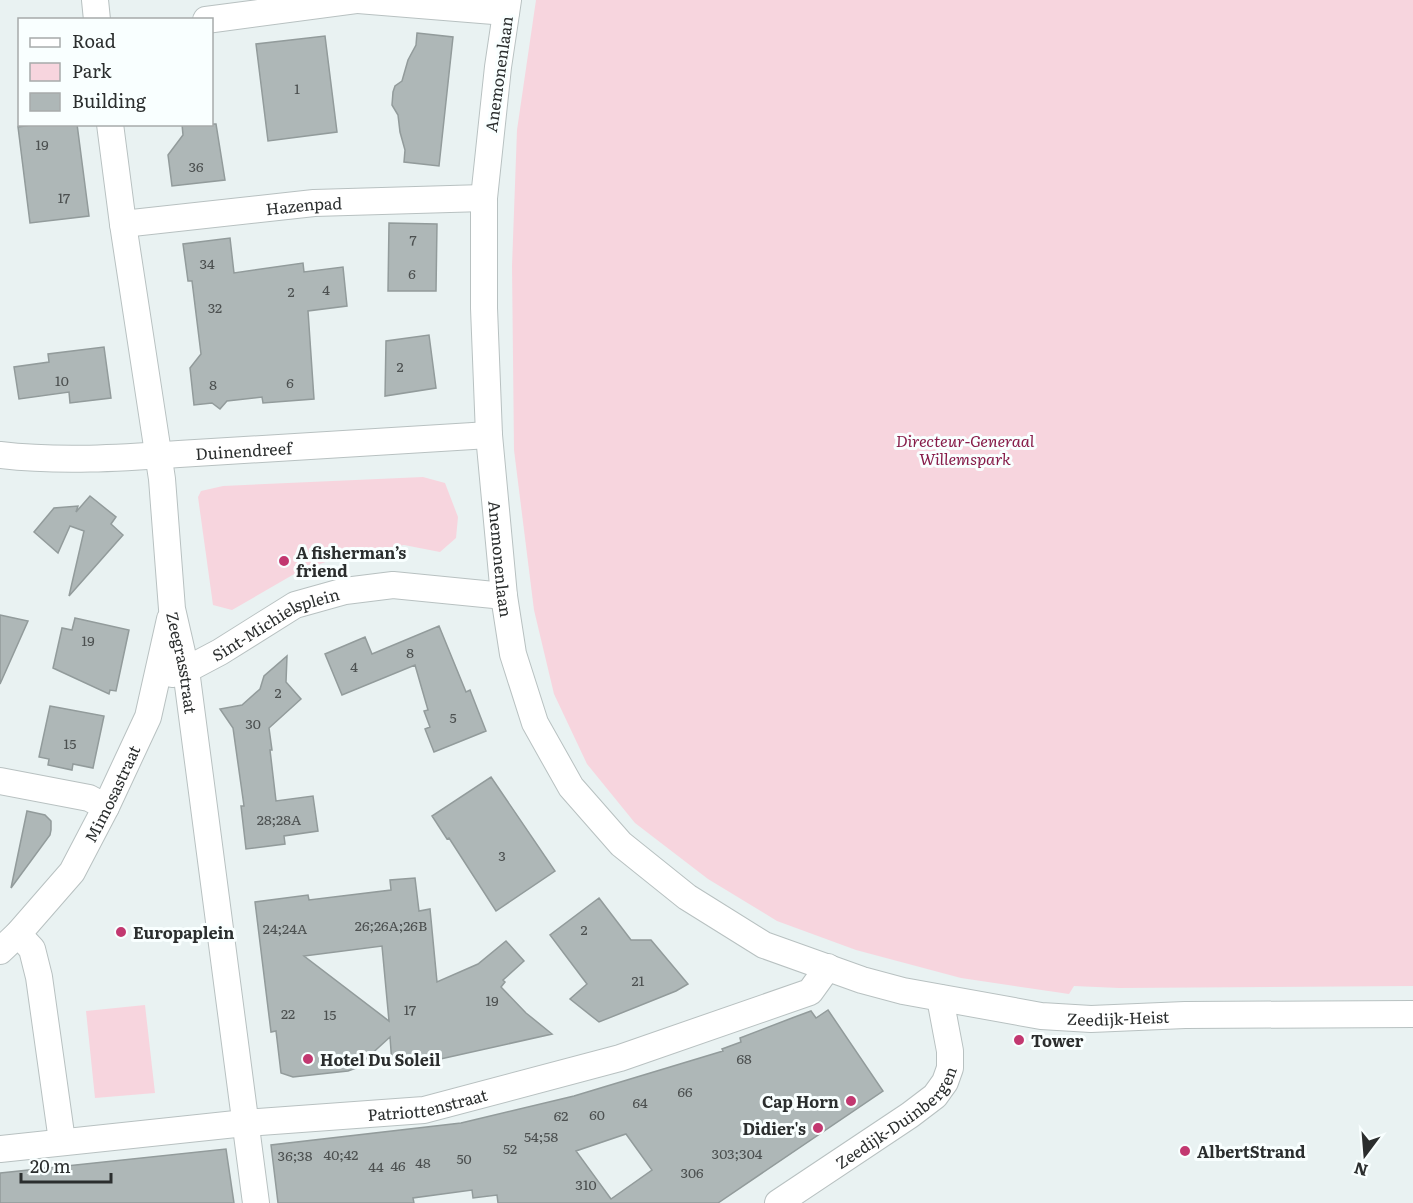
<svg xmlns="http://www.w3.org/2000/svg" width="1413" height="1203" font-family="Literata,serif">
	<style>
		.green { fill: #f7d5de }
		.building { fill: #aeb7b7; stroke: #929b9b; stroke-width: 1.5; fill-rule: evenodd }
		.lines { fill: none; stroke-linecap: round; stroke-linejoin: round }
		.street-casing { stroke: #b8c1c1; stroke-width: 28 }
		.street { stroke: #fff; stroke-width: 26 }
		.poi-dot { fill: #c23870; stroke: #f9ffff; stroke-width: 2 }
		.labels { text-anchor: middle; dominant-baseline: central; stroke-width: 6; stroke-linejoin: round; paint-order: stroke }
		.number-label { font-size: 14px; fill: #4c5050 }
		.street-label { font-size: 16px; fill: #2b2e2e; stroke: #f9ffff }
		.park-label { font-size: 16px; font-style: italic; fill: #871c49; stroke: #f9ffff }
		.poi-label { font-size: 16px; font-weight: bold; fill: #2b2e2e; stroke: #f9ffff; text-anchor: start }
	</style>
	<rect width="100%" height="100%" fill="#e9f2f2"/>
	<path class="green" d="M536,0h877v986l-294,2 -45,-2 -5,8 -108,-16 -105,-28 -79,-29 -69,-42 -73,-56 -48,-59 -33,-70 -20,-84 -20,-160 -2,-184 5,-136z
		M423,477l22,6 13,34 -2,21 -16,14 -36,-7 -65,12 -43,16 -64,37 -19,-5 -15,-108 3,-6 22,-5z
		M145,1005l10,88 -60,5 -9,-87z"/>
	<path class="building" d="M417,33l36,4 -14,129 -35,-4 1,-12 -5,-18 -2,-17 -6,-10 1,-13 2,-6 7,-5 6,-21 8,-15z
		M325,36l12,96 -69,9 -12,-97z
		M39,124h38l12,92 -59,7 -12,-96z
		M182,124h34l9,56 -53,6 -4,-31 15,-20z
		M389,223l48,1 -1,67h-48z
		M230,238l4,35 69,-10 1,9 39,-5 4,39 -39,5 6,88 -51,4 -1,-6 -35,4 -7,8 -8,-6 -18,2 -4,-37 11,-14 -9,-73h-4l-5,-37z
		M429,335l7,53 -51,8 1,-55z
		M104,347l7,51 -41,5 -1,-11 -50,7 -5,-32 35,-5 -1,-8z
		M90,496l26,21 -5,7 12,11 -54,61 15,-65 -14,-5 -12,27 -24,-21 20,-24 24,-2 -2,6z
		M0,615l28,6 -28,63z
		M75,618l54,12 -13,61 -6,-1 -1,4 -56,-26 9,-40 10,2z
		M439,626l27,66 4,-2 16,41 -52,21 -9,-23 5,-2 -6,-16 4,-1 -13,-45 -73,30 -17,-41 40,-17 7,17z
		M287,656l-1,26 15,17 -32,29 3,22h-2l6,51 37,-5 5,35 -34,5 1,8 -39,5 -5,-43h3l-11,-78 -13,-19 22,-4 18,-16 4,-13z
		M50,706l54,10 -11,52 -20,-4 -1,6 -24,-5 1,-6 -10,-2z
		M491,777l64,94 -59,40 -47,-73 -2,1 -15,-23z
		M27,811l18,4 6,6v9l-1,5 -39,53z
		M415,878l4,33 11,-2 7,73 41,-18 28,-23 18,20 -21,19 2,2 -4,5 25,26 26,21 -116,26 -44,4 -2,-27 -34,31 -8,3 -55,6 -12,-4 -5,-42 -5,1 -16,-130 53,-7 1,5 82,-10 -1,-10zM382,946l7,75 -85,-65z
		M599,898l32,42h20l37,44 -12,7 -77,31 -29,-23 17,-15 -37,-49z
		M828,1010l55,81 -165,112h-220l-1,-8 -24,3 -1,-8 -59,8 1,5h-136l-7,-58 190,-22 113,-27 149,-45 -1,-2 19,-7 -1,-4 52,-20 19,-7 5,7zM626,1134l26,36 -41,29 -35,-48z
		M226,1149l8,54h-234v-30z"/>
	<g class="lines">
		<g class="street-casing">
			<g id="street">
				<path d="M95,0l2,20"/>
				<path d="M358,0l148,12"/>
				<path id="s1" d="M508,0l-10,67 -14,131v110l5,127 15,161 9,58 22,69 36,64 50,57 66,53 77,48 98,35 41,11 138,25 50,3 94,-4 228,-1"/>
				<path d="M206,20l150,-20"/>
				<path id="s2" d="M110,124l13,100 39,255 10,130 14,61 70,533"/>
				<path id="s3" d="M123,224l191,-21 170,-5"/>
				<path id="s4" d="M0,455c60,7 120,3 179,-1l310,-19"/>
				<path id="s5" d="M172,674l14,-4 34,-18 75,-47 50,-14 48,-6 111,11"/>
				<path d="M0,781l89,17 17,9"/>
				<path d="M18,934l14,15 7,28 23,164"/>
				<path id="s6" d="M0,951l18,-17 54,-62 34,-65 42,-90 22,-98"/>
				<path id="s7" d="M0,1149l245,-26 179,-13 196,-52 190,-66 18,-25"/>
				<path id="s8" d="M778,1203l132,-88 25,-19 10,-14 5,-14v-17l-10,-53"/>
			</g>
		</g>
		<use href="#street" class="street"/>
	</g>
	<g class="poi-dot">
		<circle cx="284" cy="561" r="6"/>
		<circle cx="121" cy="932" r="6"/>
		<circle cx="1019" cy="1040" r="6"/>
		<circle cx="308" cy="1059" r="6"/>
		<circle cx="851" cy="1101" r="6"/>
		<circle cx="818" cy="1128" r="6"/>
		<circle cx="1185" cy="1151" r="6"/>
	</g>
	<g class="labels">
		<g class="number-label">
			<text x="297" y="88">1</text>
			<text x="42" y="144">19</text>
			<text x="196" y="166">36</text>
			<text x="64" y="197">17</text>
			<text x="413" y="239">7</text>
			<text x="207" y="263">34</text>
			<text x="412" y="273">6</text>
			<text x="326" y="289">4</text>
			<text x="291" y="291">2</text>
			<text x="215" y="307">32</text>
			<text x="400" y="366">2</text>
			<text x="62" y="380">10</text>
			<text x="290" y="382">6</text>
			<text x="213" y="384">8</text>
			<text x="88" y="640">19</text>
			<text x="410" y="652">8</text>
			<text x="354" y="666">4</text>
			<text x="278" y="692">2</text>
			<text x="453" y="717">5</text>
			<text x="253" y="723">30</text>
			<text x="70" y="743">15</text>
			<text x="279" y="819">28;28A</text>
			<text x="502" y="855">3</text>
			<text x="391" y="925">26;26A;26B</text>
			<text x="285" y="928">24;24A</text>
			<text x="584" y="929">2</text>
			<text x="638" y="980">21</text>
			<text x="492" y="1000">19</text>
			<text x="410" y="1009">17</text>
			<text x="288" y="1013">22</text>
			<text x="330" y="1014">15</text>
			<text x="744" y="1058">68</text>
			<text x="685" y="1091">66</text>
			<text x="640" y="1102">64</text>
			<text x="597" y="1114">60</text>
			<text x="561" y="1115">62</text>
			<text x="541" y="1136">54;58</text>
			<text x="510" y="1148">52</text>
			<text x="737" y="1153">303;304</text>
			<text x="341" y="1154">40;42</text>
			<text x="295" y="1155">36;38</text>
			<text x="464" y="1158">50</text>
			<text x="423" y="1162">48</text>
			<text x="398" y="1165">46</text>
			<text x="376" y="1166">44</text>
			<text x="692" y="1172">306</text>
			<text x="586" y="1184">310</text>
		</g>
		<g class="street-label">
			<text transform="translate(498 74) rotate(-82)">Anemonenlaan</text>
			<text stroke="none"><textPath href="#s3" startOffset="182">Hazenpad</textPath></text>
			<text stroke="none"><textPath href="#s4" startOffset="244">Duinendreef</textPath></text>
			<text stroke="none"><textPath href="#s1" startOffset="561">Anemonenlaan</textPath></text>
			<text stroke="none"><textPath href="#s5" startOffset="116">Sint-Michielsplein</textPath></text>
			<text stroke="none"><textPath href="#s2" startOffset="544">Zeegrasstraat</textPath></text>
			<text stroke="none"><textPath href="#s6" startOffset="195">Mimosastraat</textPath></text>
			<text stroke="none"><textPath href="#s1" startOffset="1418">Zeedijk-Heist</textPath></text>
			<text stroke="none"><textPath href="#s7" startOffset="430">Patriottenstraat</textPath></text>
			<text stroke="none"><textPath href="#s8" startOffset="147">Zeedijk-Duinbergen</textPath></text>
		</g>
		<g class="park-label">
			<text x="965" y="440">Directeur-Generaal<tspan x="965" dy="18">Willemspark</tspan></text>
		</g>
		<g class="poi-label">
			<text x="296" y="552">A fisherman’s<tspan x="296" dy="18">friend</tspan></text>
			<text x="133" y="932">Europaplein</text>
			<text x="1031" y="1040">Tower</text>
			<text x="320" y="1059">Hotel Du Soleil</text>
			<text x="839" y="1101" text-anchor="end">Cap Horn</text>
			<text x="806" y="1128" text-anchor="end">Didier's</text>
			<text x="1197" y="1151">AlbertStrand</text>
		</g>
	</g>
	<rect x="18" y="18" width="195" height="108" fill="#f9ffff" stroke="#a7abab" stroke-width="1.5"/>
	<rect x="30" y="38" width="30" height="9" fill="#ffffff" stroke="#a7abab" stroke-width="1.5"/>
	<text x="72" y="48" font-size="18" fill="#2b2e2e">Road</text>
	<rect x="30" y="63" width="30" height="18" fill="#f7d5de" stroke="#a7abab" stroke-width="1.5"/>
	<text x="72" y="78" font-size="18" fill="#2b2e2e">Park</text>
	<rect x="30" y="93" width="30" height="18" fill="#aeb7b7" stroke="#a7abab" stroke-width="1.5"/>
	<text x="72" y="108" font-size="18" fill="#2b2e2e">Building</text>
	<g transform="translate(1365 1155) rotate(196)" stroke="#f9ffff" stroke-width="4.5" paint-order="stroke">
	<path d="M0-4.5L10 22L0 15L-10 22Z" fill="#2b2e2e"/>
	<text y="-9" font-size="16" font-weight="bold" text-anchor="middle" fill="#2b2e2e">N</text>
	</g>
	<path d="M21 1173v9h90v-9" fill="none" stroke="#2b2e2e" stroke-width="3"/>
	<text x="30" y="1173" font-size="18" fill="#2b2e2e" stroke="#f9ffff" stroke-width="4.5" paint-order="stroke">20 m</text>
</svg>
